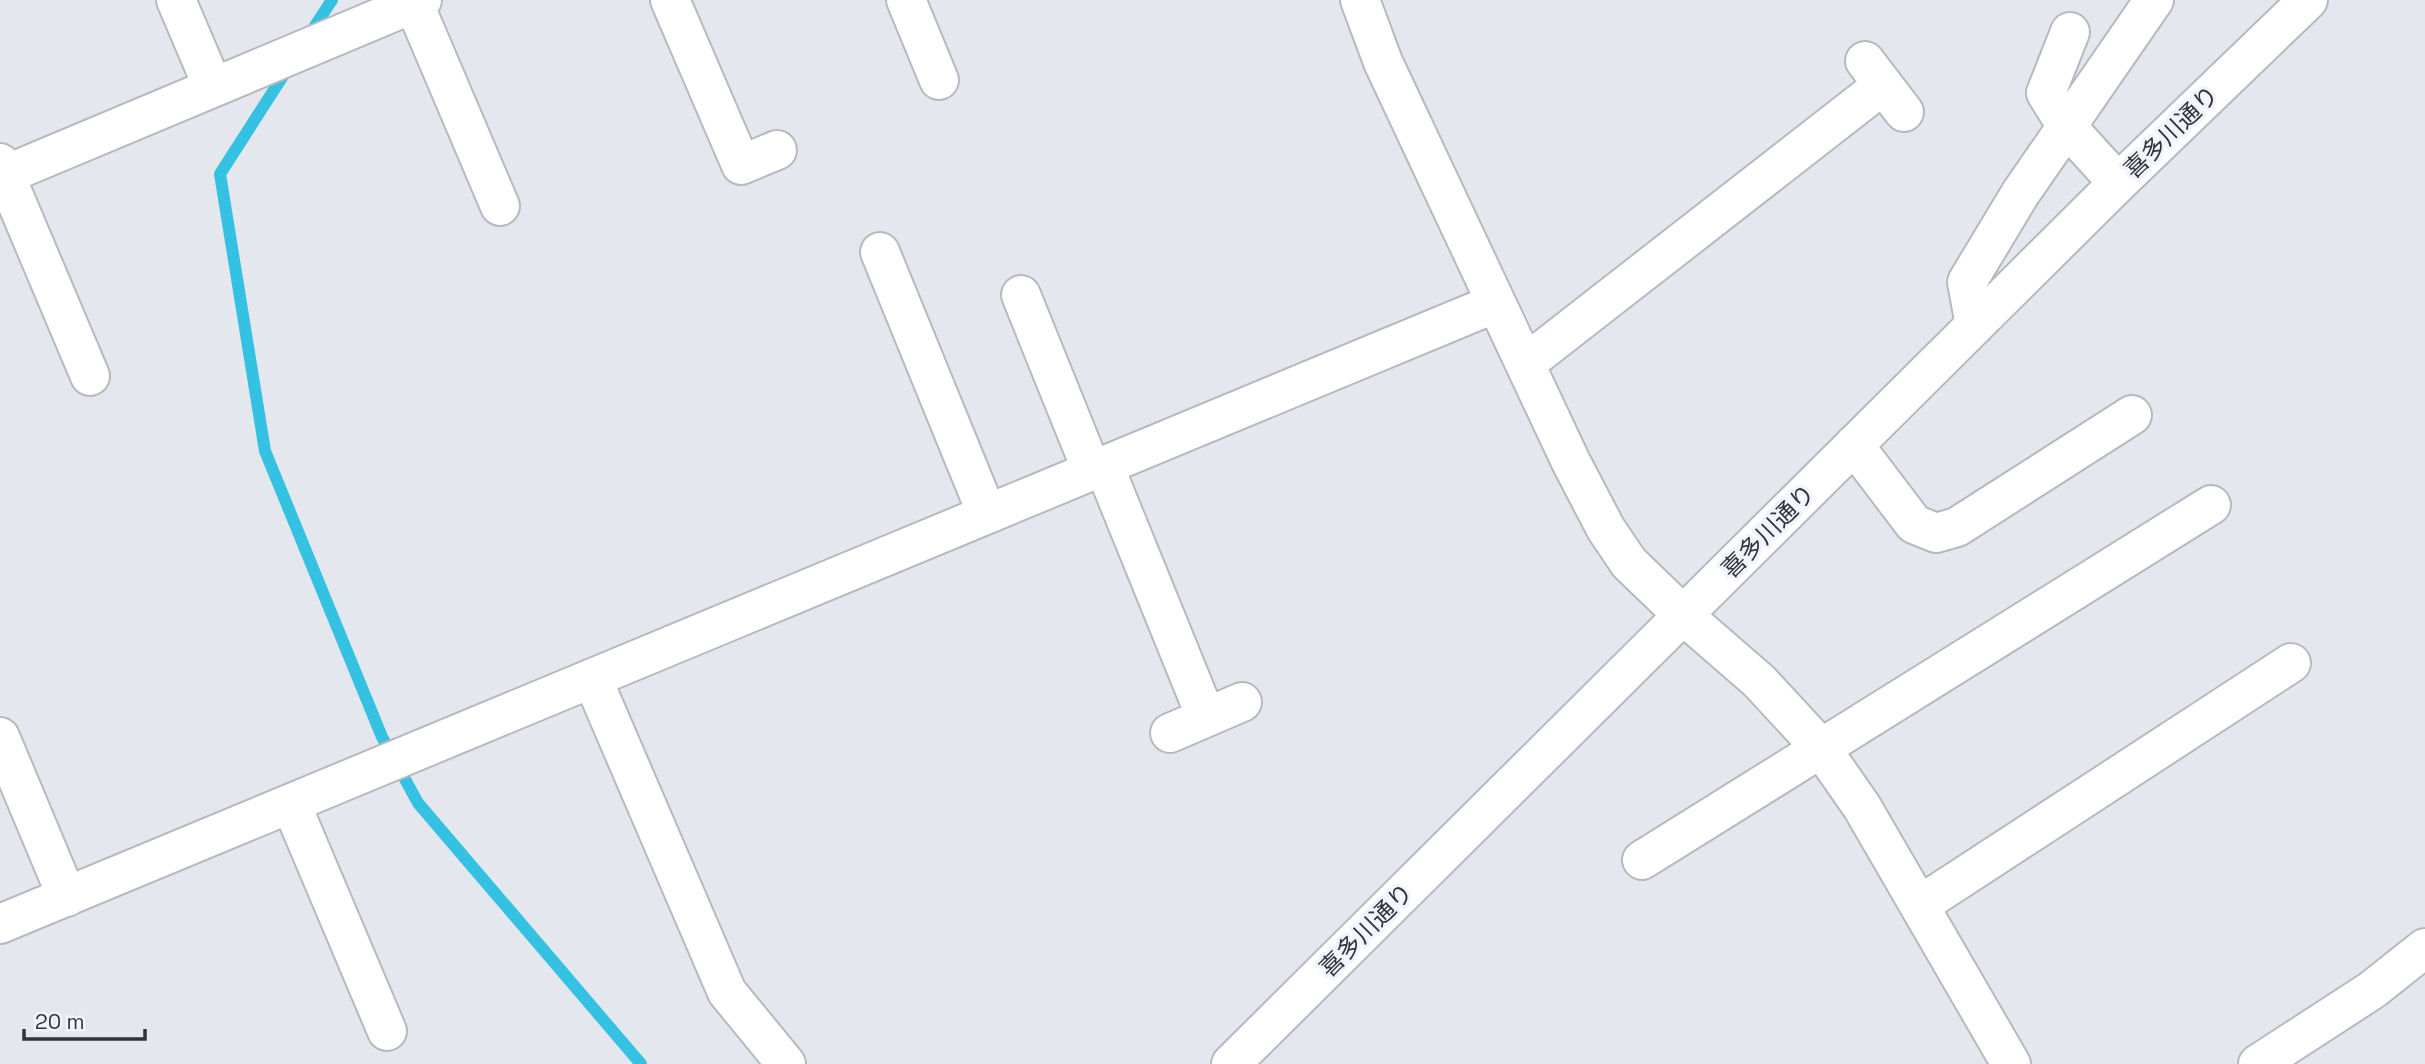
<svg xmlns="http://www.w3.org/2000/svg" width="2425" height="1064" font-family="'Space Grotesk','Noto Sans JP',sans-serif">
	<style>
		.lines { fill: none; stroke-linecap: round; stroke-linejoin: round }
		.stream { stroke: #35c2e2; stroke-width: 12 }
		.minor-casing { stroke: #b6b9c0; stroke-width: 42 }
		.tertiary-casing { stroke: #b6b9c0; stroke-width: 42 }
		.minor { stroke: #fff; stroke-width: 38 }
		.tertiary { stroke: #fff; stroke-width: 38 }
		.labels { text-anchor: middle; dominant-baseline: central; stroke-width: 7; stroke-linejoin: round; paint-order: stroke }
		.street-label { font-size: 24px; fill: #323336; stroke: #f1f4fc }
	</style>
	<rect width="100%" height="100%" fill="#e4e7ee"/>
	<g class="lines">
		<path class="stream" d="M309,35l23,-35
			M288,68l-68,106 45,277 117,286 36,66 223,261"/>
		<g class="minor-casing">
			<path id="minor" d="M176,0l37,87
				M670,0l71,165 36,-15
				M906,0l33,80
				M1360,0l23,62 188,400 35,67 23,34 54,52 76,66 62,67 41,59 149,257
				M414,4l86,202
				M2070,32l-24,61 21,34 51,56
				M1865,61l39,51
				M0,163l90,213
				M0,177l422,-177
				M880,252l107,262
				M1021,295l71,176
				M1975,325l-8,-43 53,-88 134,-194
				M1525,364l358,-279
				M1854,445l60,79 22,9 21,-6 175,-112
				M1104,466l102,251
				M592,678l135,314 59,72
				M1170,733l72,-31
				M0,737l67,160
				M291,804l96,227
				M1642,860l569,-355
				M1920,905l371,-242
				M0,924l1496,-621
				M2258,1064l114,-74 53,-42"/>
		</g>
		<g class="tertiary-casing">
			<path id="tertiary" d="M1231,1064l887,-881 190,-183"/>
		</g>
		<use href="#minor" class="minor"/>
		<use href="#tertiary" class="tertiary"/>
	</g>
	<g class="labels">
		<g class="street-label">
			<text transform="translate(2171 132) rotate(-44)">喜多川通り</text>
			<text transform="translate(1768 531) rotate(-45)">喜多川通り</text>
			<text transform="translate(1366 930) rotate(-45)">喜多川通り</text>
		</g>
	</g>
	<path d="M24 1029v10h121v-10" fill="none" stroke="#323336" stroke-width="3.5"/>
	<text x="35" y="1029" font-size="21" fill="#323336" stroke="#f1f4fc" stroke-width="5" paint-order="stroke">20 m</text>
</svg>
